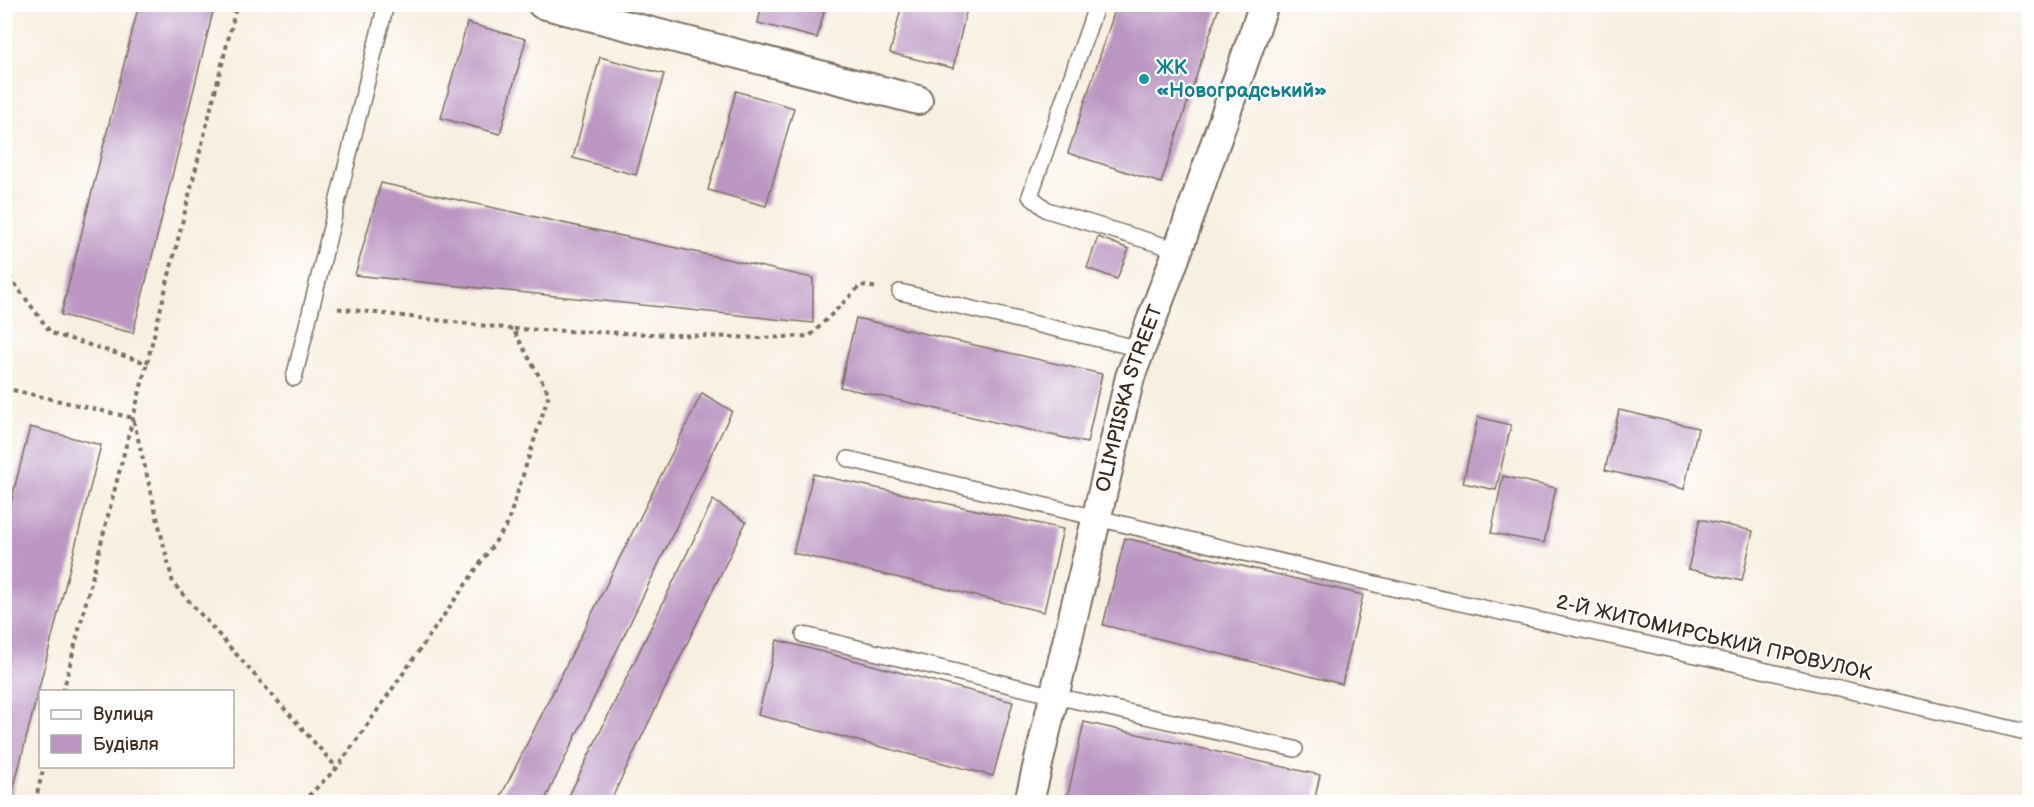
<svg xmlns="http://www.w3.org/2000/svg" width="2034" height="807" font-family="'Balsamiq Sans',sans-serif">
	<style>
		.building { fill: #bb96c2 }
		.lines { fill: none; stroke-linecap: round; stroke-linejoin: round }
		.lane-casing { stroke: #7d6f62; stroke-width: 18 }
		.street-casing { stroke: #7d6f62; stroke-width: 32 }
		.path { stroke: #7d6f62; stroke-width: 4; stroke-dasharray: 4.5 4.5; stroke-linecap: butt }
		.lane { stroke: #fff; stroke-width: 15 }
		.street { stroke: #fff; stroke-width: 28 }
		.culture-dot { fill: #0f9aa8; stroke: #fff; stroke-width: 2 }
		.labels { text-anchor: middle; dominant-baseline: central; stroke-width: 4.5; stroke-linejoin: round; paint-order: stroke }
		.culture-label { font-size: 20px; font-weight: bold; fill: #0d838f; stroke: #fff; text-anchor: start }
		.street-label { font-size: 20px; fill: #3b2a1e; stroke: #fff }
	</style>
	<rect width="100%" height="100%" fill="#fff"/>
	<filter id="ink" filterUnits="userSpaceOnUse"><feTurbulence type="fractalNoise" baseFrequency=".0167" numOctaves="2"/><feDisplacementMap in="SourceGraphic" scale="12" xChannelSelector="R" yChannelSelector="G"/><feConvolveMatrix kernelMatrix="1 2 1 2 8 2 1 2 1" color-interpolation-filters="sRGB"/></filter>
	<filter id="wash" filterUnits="userSpaceOnUse"><feTurbulence type="fractalNoise" baseFrequency=".008" numOctaves="4" result="noise"/><feDisplacementMap in="SourceGraphic" scale="24" xChannelSelector="R" yChannelSelector="G"/><feGaussianBlur stdDeviation="1.35" result="paint"/><feColorMatrix in="noise" values="0 0 0 0 0 0 0 0 0 0 0 0 0 0 0 0 0 1.4 0 .05"/><feComposite in="paint" operator="in"/></filter>
	<g filter="url(#wash)">
		<rect width="100%" height="100%" fill="#f7efe0"/>
		<g id="blocks">
			<path class="building" d="M139,4h76l-82,329 -72,-18z
				M762,4h64l-9,34 -59,-15z
				M902,4h66l-15,64 -63,-15z
				M1117,4h103l-59,179 -93,-30z
				M467,23l59,16 -26,95 -59,-16z
				M600,57l64,17 -28,101 -63,-17z
				M736,91l58,17 -28,98 -58,-16z
				M381,183l432,95v45l-458,-48z
				M1098,237l31,12 -12,30 -30,-11z
				M856,318l246,56 -15,69 -247,-56z
				M702,393l30,18 -188,391h-46z
				M1619,410l79,18 -14,61 -79,-19z
				M1478,417l33,8 -15,65 -33,-7z
				M30,427l71,18 -91,357h-6v-273z
				M813,474l250,55 -19,83 -251,-59z
				M1503,476l53,12 -12,55 -53,-10z
				M713,500l33,22 -136,280h-44z
				M1700,519l53,12 -11,50 -54,-12z
				M1125,538l238,57 -21,89 -239,-59z
				M777,640l236,62 -20,74 -235,-61z
				M1084,722l236,53 -6,27h-231l-16,-3z"/>
		</g>
	</g>
	<g filter="url(#ink)">
		<use href="#blocks" fill-opacity="0" stroke="#7d6f62" stroke-width="1.5"/>
		<g class="lines">
			<g class="lane-casing">
				<path id="lane" d="M1097,4l-67,192 17,14 131,40
					M900,292l241,57
					M294,378l92,-374
					M848,459l540,128 349,77 293,69
					M804,635l251,61 240,53"/>
			</g>
			<g class="street-casing">
				<g id="street">
					<path d="M542,4l376,96"/>
					<path id="s1" d="M1029,802l101,-425 48,-127 86,-246"/>
				</g>
			</g>
			<path class="path" d="M4,269l47,64 96,30 90,-359
				M514,329l245,9 51,-2 51,-51 17,3
				M4,388l129,30 40,165 164,185
				M63,692l84,-329
				M35,802l9,-36
				M302,802l35,-34 170,-243 42,-131 -36,-65 -179,-21"/>
			<use href="#lane" class="lane"/>
			<use href="#street" class="street"/>
		</g>
	</g>
	<circle class="culture-dot" cx="1144" cy="79" r="6"/>
	<g class="labels">
		<g class="culture-label">
			<text x="1156" y="68">ЖК<tspan x="1156" dy="23">«Новоградський»</tspan></text>
		</g>
		<g class="street-label">
			<text stroke="none"><textPath href="#s1" startOffset="416">OLIMPIISKA STREET</textPath></text>
			<text transform="translate(1714 638) rotate(13)">2-Й ЖИТОМИРСЬКИЙ ПРОВУЛОК</text>
		</g>
	</g>
	<rect width="2034" height="807" fill="none" stroke="#fff" stroke-width="24"/>
	<rect x="39" y="690" width="195" height="78" fill="#ffffff" stroke="#b1aaa5" stroke-width="1.5"/>
	<rect x="51" y="710" width="30" height="9" fill="#ffffff" stroke="#b1aaa5" stroke-width="1.5"/>
	<text x="93" y="720" font-size="18" fill="#3b2a1e">Вулиця</text>
	<rect x="51" y="735" width="30" height="18" fill="#bb96c2" stroke="#b1aaa5" stroke-width="1.5"/>
	<text x="93" y="750" font-size="18" fill="#3b2a1e">Будівля</text>
</svg>
